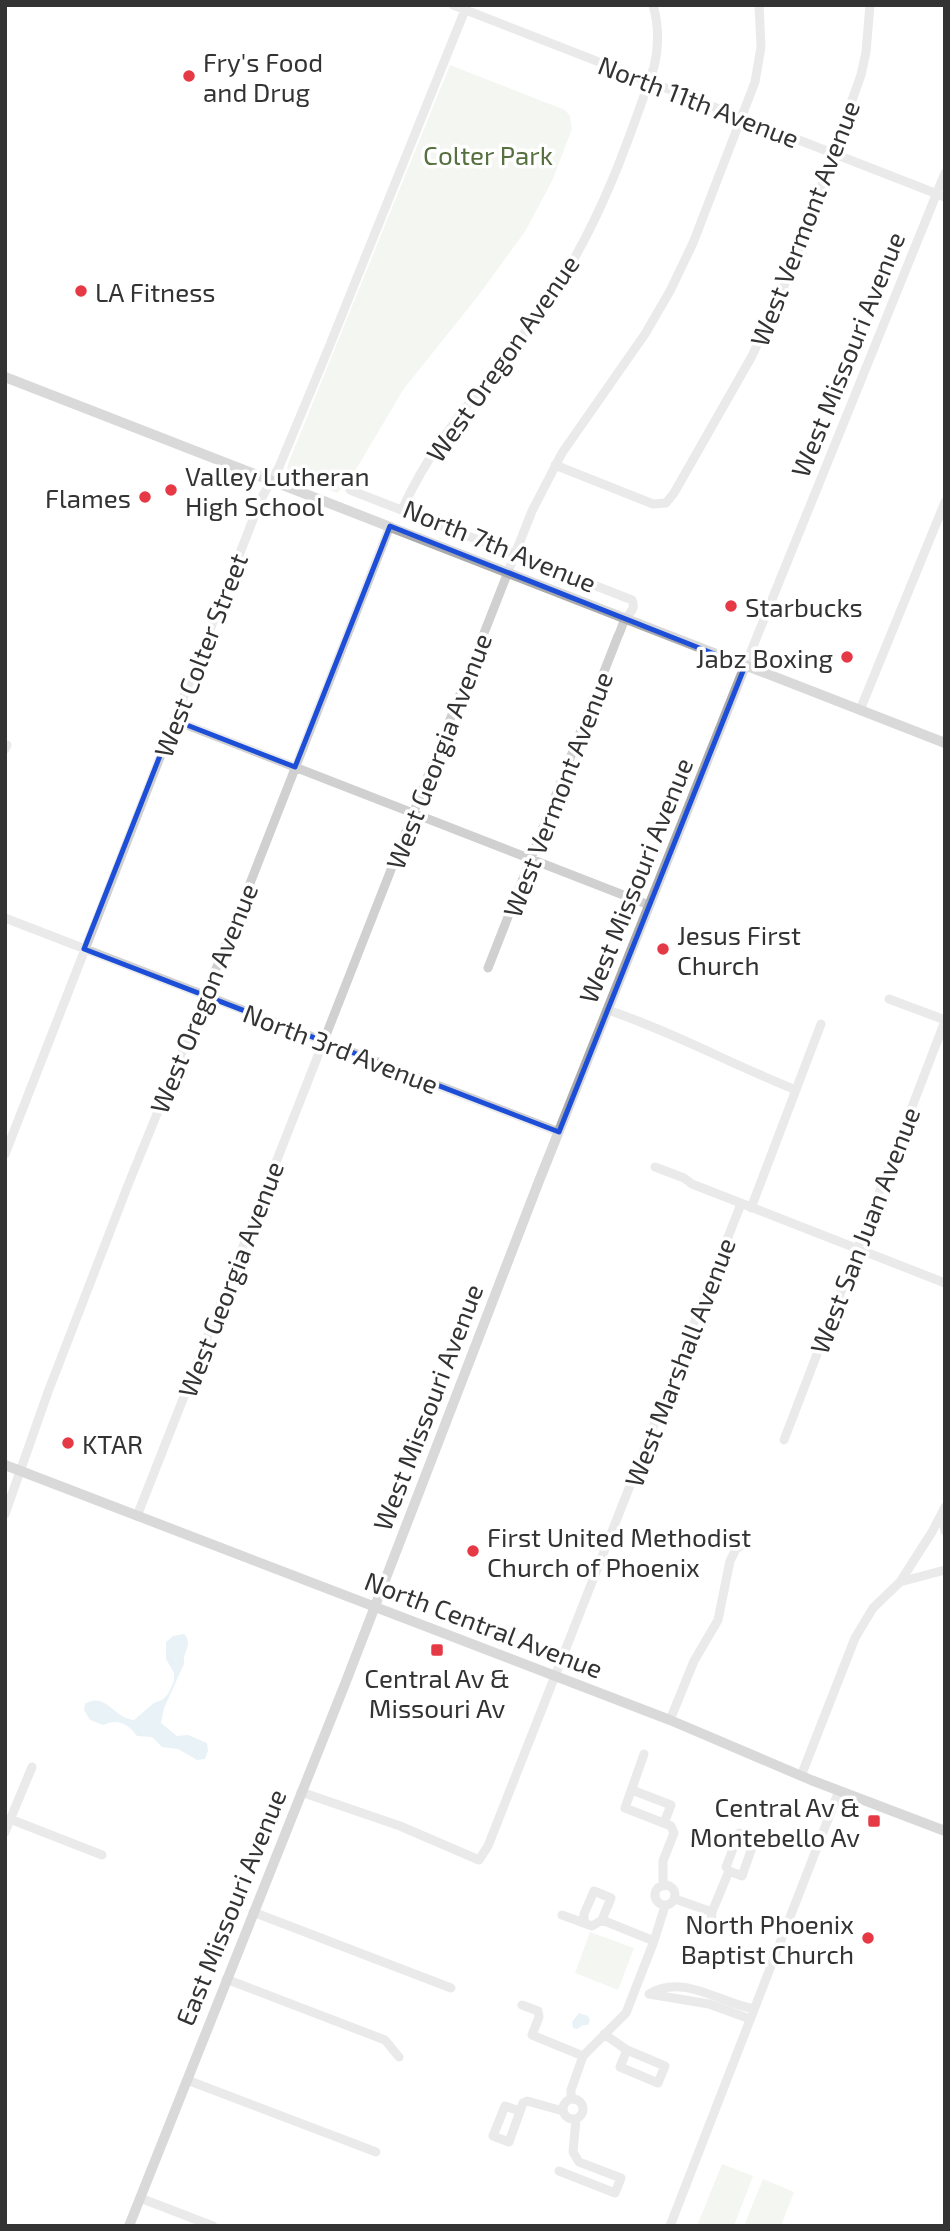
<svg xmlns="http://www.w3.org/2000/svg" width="950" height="2231" font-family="'Exo 2',sans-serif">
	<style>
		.green { fill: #e6ecdf }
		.water { fill: #cfe2ee }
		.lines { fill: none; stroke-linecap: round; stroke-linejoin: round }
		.minor { stroke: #d0d0d0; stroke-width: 9 }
		.major { stroke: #ababab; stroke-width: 10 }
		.marked { fill: none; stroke: #1d4ed8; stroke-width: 5; stroke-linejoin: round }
		.poi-dot { fill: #e63946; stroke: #fff; stroke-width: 2.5 }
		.labels { text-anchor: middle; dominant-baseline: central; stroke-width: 7; stroke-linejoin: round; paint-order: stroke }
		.poi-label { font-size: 26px; fill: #333; stroke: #fff; text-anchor: start }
		.street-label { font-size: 26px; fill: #333; stroke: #fff }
		.park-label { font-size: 26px; fill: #56703f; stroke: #fff }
	</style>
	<rect width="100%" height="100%" fill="#fff"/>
	<path class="green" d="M450,65l115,45 5,6 2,13 -20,52 -26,49 -48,66 -75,94 -55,93 -11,10 -45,-18 -5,-6 1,-5z
		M590,1932l44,16 -16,42 -43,-17z
		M722,2164l31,12 -19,50h-37z
		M763,2179l31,13 -13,34h-37z"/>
	<path class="water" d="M184,1634c10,10 -2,19 0,30l-20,44 -3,15 16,13 11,-1 19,8 1,8 -3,8 -8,1 -19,-11 -16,-2 -10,-10 -15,-1c-9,-12 -19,-18 -34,-11l-13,-5 -6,-10 1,-6c21,-13 29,15 49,16l20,-17 8,-3 6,-6 6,-13v-8l-8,-14v-17l7,-6z
		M579,2013l9,3 2,4 -2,5h-5l-6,4 -4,-1 -1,-6z"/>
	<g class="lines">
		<path class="minor" d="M453,5l492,192
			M555,465l98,39 13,-1 8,-10 78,-137 41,-90 68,-191 5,-23 4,-47
			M350,490l282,110c4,10 -2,11 -7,20 -3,4 -4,11 -7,16l-130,332
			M402,510c37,-85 106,-146 155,-223 44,-68 71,-144 97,-220 5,-21 5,-41 -1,-62
			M745,666l200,-493
			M860,710l85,-208
			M174,720l475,185
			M5,749l2,-4
			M5,918l554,214
			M889,999l56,21
			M608,1010c65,22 125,55 188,80
			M5,1154l256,-655 18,-32 48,-115 140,-347
			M655,1167l29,11 8,6 253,99
			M751,1208l70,-184
			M784,1440l161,-419
			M5,1514l43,-122 80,-207 101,-248 161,-411
			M942,1514l3,17
			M137,1516l395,-1005 30,-58 83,-119 25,-43 23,-48 62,-161 6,-35 -2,-42
			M900,1582l45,-12
			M670,1720l24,-59 24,-41 12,-59 6,-12 10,-6
			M644,1754l-19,54 46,18 3,7 -11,28v25
			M801,1776l54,-138 18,-30 27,-26 32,-50 13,-25
			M632,1790l39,15 -7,18
			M301,1792l99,34 79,34 9,-14 253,-642
			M10,1819l92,36
			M5,1832l27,-65
			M655 1895a10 10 0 1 1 20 0a10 10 0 1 1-20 0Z
			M675,1899l37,13 -2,20
			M253,1912l198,76
			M712,1912l17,-41 -3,-4 13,-34 16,6 -13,37 -13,-5
			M562,1915l30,11 10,-6
			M584,1923v-9l10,-23 17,7 -9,22 52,21
			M226,1979l159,61 14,17
			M522,2005l16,6 1,6 -7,18 51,21
			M750,2019l-41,-15 -60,-10c33,-21 71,9 105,15
			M604,2034l23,16 38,16 -7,17 -38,-16 7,-17
			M187,2080l189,72
			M563 2109a10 10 0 1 1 20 0a10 10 0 1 1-20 0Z
			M571,2099v-9l12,-34 43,-43 28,-72 11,-35
			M520,2111l-15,-5 -12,30 16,6 14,-39 4,-2 36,10
			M559,2171l56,22 6,-15 -42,-16 -6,-10 3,-33
			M140,2198l73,28
			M670,2226l169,-435"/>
		<path class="major" d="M5,377l940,366
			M5,1465l665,255 141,60 134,51
			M129,2226l216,-542 194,-503 206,-515"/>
	</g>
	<path d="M0 0H950V2231H0ZM390,526l355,140 -186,466 -475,-183 90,-229 121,47z" fill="#fff" fill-opacity=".55" fill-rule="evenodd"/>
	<path class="marked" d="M390,526l355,140 -186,466 -475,-183 90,-229 121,47z"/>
	<g class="poi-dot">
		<circle cx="189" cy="76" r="7"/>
		<circle cx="81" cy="291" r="7"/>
		<circle cx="171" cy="490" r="7"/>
		<circle cx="145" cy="497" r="7"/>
		<circle cx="731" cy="606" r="7"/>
		<circle cx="847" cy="657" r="7"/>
		<circle cx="663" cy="949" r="7"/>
		<circle cx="68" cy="1443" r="7"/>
		<circle cx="473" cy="1551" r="7"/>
		<rect x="430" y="1643" width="14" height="14" rx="3.5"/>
		<rect x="867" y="1814" width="14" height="14" rx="3.5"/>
		<circle cx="868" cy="1938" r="7"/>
	</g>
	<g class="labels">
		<g class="poi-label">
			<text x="203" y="61">Fry's Food<tspan x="203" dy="30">and Drug</tspan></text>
			<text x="95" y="291">LA Fitness</text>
			<text x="185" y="475">Valley Lutheran<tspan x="185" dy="30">High School</tspan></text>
			<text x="131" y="497" text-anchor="end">Flames</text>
			<text x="745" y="606">Starbucks</text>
			<text x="833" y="657" text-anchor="end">Jabz Boxing</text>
			<text x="677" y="934">Jesus First<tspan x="677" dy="30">Church</tspan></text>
			<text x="82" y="1443">KTAR</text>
			<text x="487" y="1536">First United Methodist<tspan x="487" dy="30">Church of Phoenix</tspan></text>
			<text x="437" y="1677" text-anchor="middle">Central Av &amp;<tspan x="437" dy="30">Missouri Av</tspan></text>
			<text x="860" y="1806" text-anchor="end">Central Av &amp;<tspan x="860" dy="30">Montebello Av</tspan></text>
			<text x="854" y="1923" text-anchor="end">North Phoenix<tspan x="854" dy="30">Baptist Church</tspan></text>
		</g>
		<g class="street-label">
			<text transform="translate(699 101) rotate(21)">North 11th Avenue</text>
			<text transform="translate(804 223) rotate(-69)">West Vermont Avenue</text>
			<text transform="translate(847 354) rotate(-68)">West Missouri Avenue</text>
			<text transform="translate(502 358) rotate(-55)">West Oregon Avenue</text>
			<text transform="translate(500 545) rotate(22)">North 7th Avenue</text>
			<text transform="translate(200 655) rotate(-69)">West Colter Street</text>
			<text transform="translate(438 751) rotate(-69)">West Georgia Avenue</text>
			<text transform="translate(557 794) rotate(-69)">West Vermont Avenue</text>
			<text transform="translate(635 880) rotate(-68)">West Missouri Avenue</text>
			<text transform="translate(203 998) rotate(-68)">West Oregon Avenue</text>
			<text transform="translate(341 1048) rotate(21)">North 3rd Avenue</text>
			<text transform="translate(864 1230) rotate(-69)">West San Juan Avenue</text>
			<text transform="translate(230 1279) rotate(-69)">West Georgia Avenue</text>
			<text transform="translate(679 1362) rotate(-69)">West Marshall Avenue</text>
			<text transform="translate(427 1407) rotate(-69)">West Missouri Avenue</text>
			<text transform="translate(484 1624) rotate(21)">North Central Avenue</text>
			<text transform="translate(230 1907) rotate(-68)">East Missouri Avenue</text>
		</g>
		<g class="park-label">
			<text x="488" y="154">Colter Park</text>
		</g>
	</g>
	<rect width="950" height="2231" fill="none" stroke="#333333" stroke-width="14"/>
</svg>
